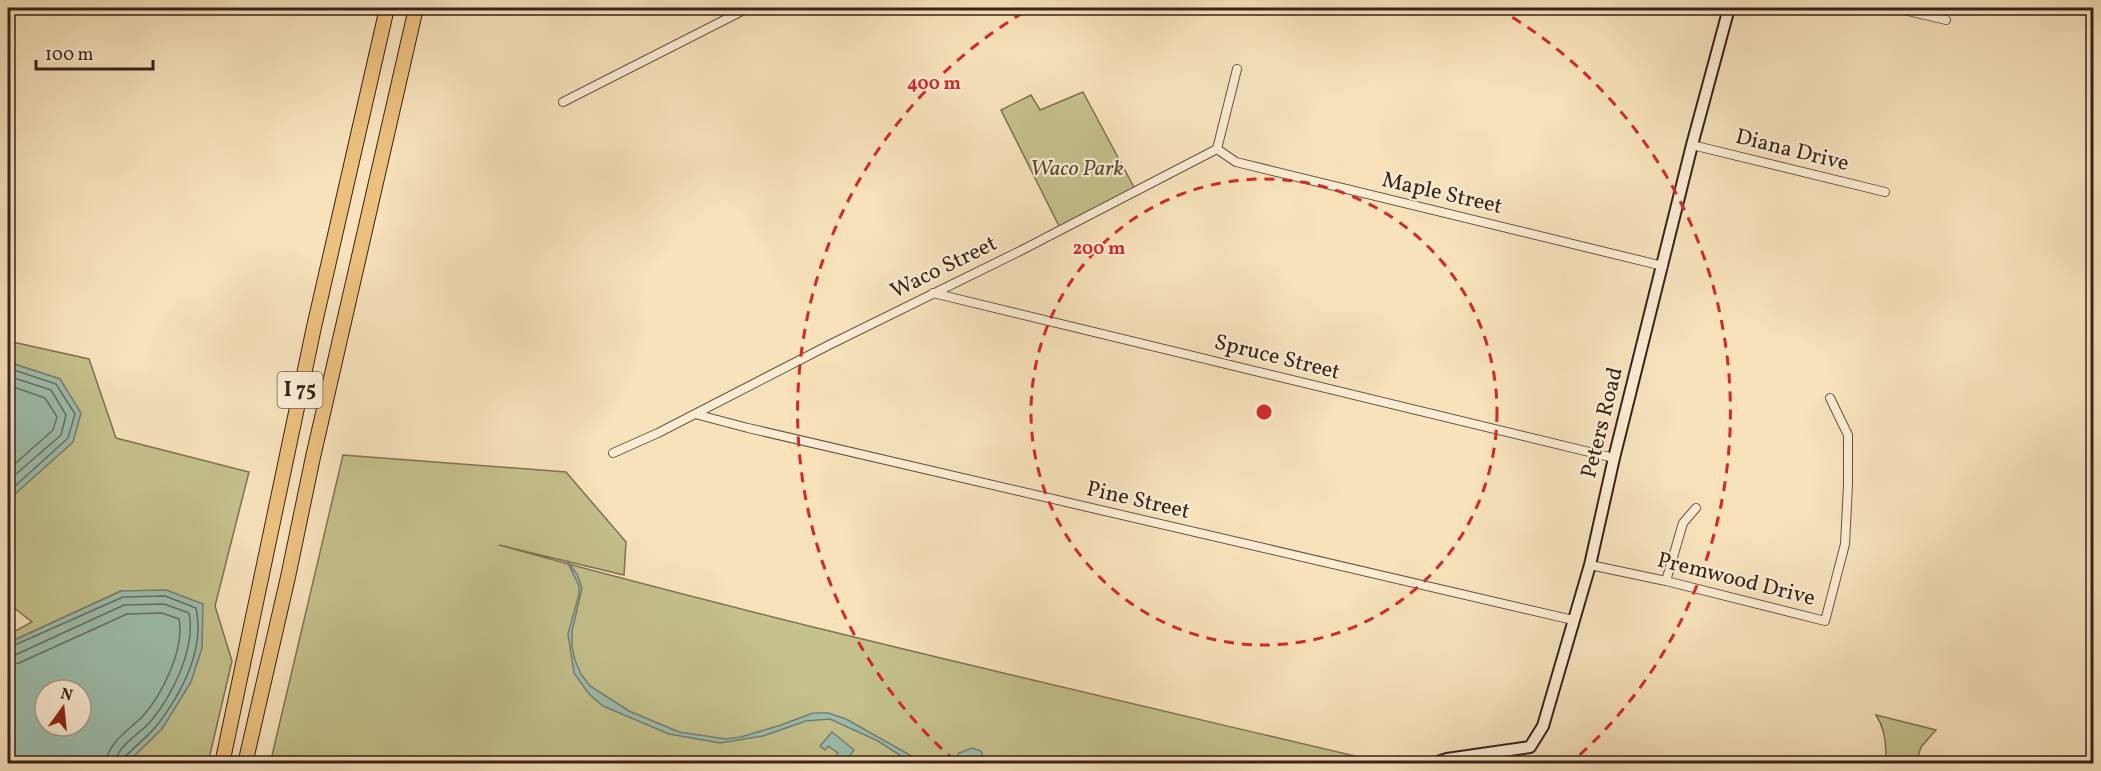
<svg xmlns="http://www.w3.org/2000/svg" width="2101" height="771" font-family="Vollkorn,serif">
	<style>
		.green { fill: #c4c18c; stroke: #7e7254; stroke-width: 1.5 }
		.water { fill: #9dbeae; stroke: #758073; stroke-width: 1.5; fill-rule: evenodd }
		.lines { fill: none; stroke-linecap: round; stroke-linejoin: round }
		.shore { stroke: #6a7064; stroke-width: 1.5 }
		.street-casing { stroke: #685343; stroke-width: 10 }
		.secondary-casing { stroke: #38231b; stroke-width: 14 }
		.highway-casing { stroke: #38231b; stroke-width: 16 }
		.street { stroke: #faecd3; stroke-width: 8 }
		.secondary { stroke: #faecd3; stroke-width: 10 }
		.highway { stroke: #ecc17e; stroke-width: 14 }
		.ring { fill: none; stroke: #d62828; stroke-width: 3; stroke-dasharray: 10 8 }
		.labels { text-anchor: middle; dominant-baseline: central; stroke-width: 4.5; stroke-linejoin: round; paint-order: stroke }
		.shield { fill: #faecd3; stroke: #725f52; stroke-width: 1.5 }
		.shield-label { font-size: 21px; font-weight: bold; fill: #38231b }
		.street-label { font-size: 22px; fill: #38231b; stroke: #faecd3 }
		.park-label { font-size: 22px; font-style: italic; fill: #5b4a37; stroke: #faecd3 }
		.centre { fill: #d62828; stroke: #faecd3; stroke-width: 3 }
		.ring-label { font-size: 18px; text-anchor: middle; font-weight: bold; fill: #d62828; stroke: #faecd3; stroke-width: 4.5; stroke-linejoin: round; paint-order: stroke }
	</style>
	<rect width="100%" height="100%" fill="#f7e2bc"/>
	<filter id="stains"><feTurbulence type="fractalNoise" baseFrequency=".00333" numOctaves="4"/><feColorMatrix values="0 0 0 0 .2 0 0 0 0 .09 0 0 0 0 .02 0 0 0 .5 -.17"/></filter>
	<radialGradient id="worn" r=".72"><stop offset=".6" stop-color="#630" stop-opacity="0"/><stop offset="1" stop-color="#630" stop-opacity=".3"/></radialGradient>
	<path class="green" d="M1083,92l53,99 -75,39 -60,-120 30,-15 9,15z
		M8,341l81,18 27,79 133,34 -34,134 17,55 -24,102h-89l10,-2 -8,-170 -113,52v-8l24,-13 -24,-19v-107l8,-3 44,-114 -52,-17z
		M343,455l223,17 60,70 -2,33 -125,-30c293,81 590,148 885,218l-1114,1z
		M1876,715l60,15 -15,17 -5,16h-31c2,-16 0,-34 -9,-48z"/>
	<path class="water" d="M8,362l52,17 21,34 -8,29 -57,51 -8,3z
		M567,561l10,13 5,14 -10,43v16l3,13 6,14 9,12 39,25 50,21 47,7 15,-2 40,-12 32,-12h15l18,6 78,44h-12l-34,-22 -48,-22 -24,2 -43,15 -43,7 -51,-9 -66,-28 -14,-12 -15,-21 -6,-39 11,-40v-8z
		M166,590l37,14 -1,44 -11,34 -29,47 -33,32 -10,2h-111v-120l113,-52zM45,690h36v36h-36z
		M832,732l22,18 -10,13h-13l7,-10 -10,-7 -3,4 -5,-4z
		M972,748l9,3 4,12h-30l4,-10z"/>
	<g class="lines">
		<path class="shore" d="M8,368l48,16 19,30 -7,24 -54,49 -6,2
			M8,376l43,14 15,25 -5,20 -53,46
			M8,385l37,13 12,19 -4,13 -45,40
			M8,648l115,-51 42,-1 31,12c9,41 -14,84 -38,116 -9,12 -23,22 -33,33l-2,7
			M8,656l7,-1 109,-50 40,-1 25,9c7,35 -16,81 -38,108 -11,13 -35,25 -36,43
			M8,665l11,-2 108,-49 35,-1 17,6c6,30 -17,76 -37,98 -13,13 -35,26 -36,47"/>
		<g class="street-casing">
			<path id="street" d="M1895,8l51,12
				M563,102l185,-94
				M1692,145l193,47
				M1217,149l19,13 427,104
				M933,293l681,165
				M695,414l53,14 825,192
				M613,453l45,-20 173,-89 191,-94 195,-101 20,-80
				M1590,565l76,16 159,40 20,-77 3,-59v-50l-18,-37
				M1666,581l17,-58 13,-15"/>
		</g>
		<g class="secondary-casing">
			<path id="secondary" d="M1432,764l15,-5 83,-12 13,-21 47,-161 24,-107 78,-313 37,-137"/>
		</g>
		<g class="highway-casing">
			<path id="highway" d="M222,764l92,-437 73,-319
				M245,764l43,-187 25,-120 103,-449"/>
		</g>
		<use href="#street" class="street"/>
		<use href="#secondary" class="secondary"/>
		<use href="#highway" class="highway"/>
	</g>
	<g class="ring">
		<circle cx="1264" cy="412" r="233"/>
		<path d="M955 761A466 466 0 0 1 1031 8M1497 8A466 466 0 0 1 1573 761"/>
	</g>
	<g class="labels">
		<rect class="shield" x="277.5" y="372" width="45" height="36" rx="4.5"/>
		<g class="shield-label">
			<text x="300" y="390">I 75</text>
		</g>
		<g class="street-label">
			<text transform="translate(1792 151) rotate(14)">Diana Drive</text>
			<text transform="translate(1442 194) rotate(13)">Maple Street</text>
			<text transform="translate(944 268) rotate(-26)">Waco Street</text>
			<text transform="translate(1277 358) rotate(14)">Spruce Street</text>
			<text transform="translate(1603 423) rotate(-76)">Peters Road</text>
			<text transform="translate(1138 501) rotate(13)">Pine Street</text>
			<text transform="translate(1736 580) rotate(14)">Premwood Drive</text>
		</g>
		<g class="park-label">
			<text x="1077" y="169">Waco Park</text>
		</g>
	</g>
	<circle cx="1264" cy="412" r="9" class="centre"/>
	<g class="ring-label">
		<text x="934" y="89">400 m</text>
		<text x="1099" y="254">200 m</text>
	</g>
	<rect width="2101" height="771" fill="none" stroke="#f7e2bc" stroke-width="30"/>
	<rect x="9" y="9" width="2083" height="753" fill="none" stroke="#38231b" stroke-width="3"/>
	<rect x="15" y="15" width="2071" height="741" fill="none" stroke="#38231b" stroke-width="1.5"/>
	<g transform="translate(63 708) rotate(15)"><circle r="28" fill="#faecd3" stroke="#ac9c89" stroke-width="1.5"/>
	<path d="M0-4.5L10 22L0 15L-10 22Z" fill="#8f2418"/>
	<text y="-9" font-size="16" font-weight="bold" text-anchor="middle" fill="#38231b">N</text>
	</g>
	<path d="M36 60v9h117v-9" fill="none" stroke="#38231b" stroke-width="3"/>
	<text x="45" y="60" font-size="18" fill="#38231b" stroke="#faecd3" stroke-width="4.5" paint-order="stroke">100 m</text>
	<rect width="100%" height="100%" filter="url(#stains)"/>
	<rect width="100%" height="100%" fill="url(#worn)"/>
</svg>
